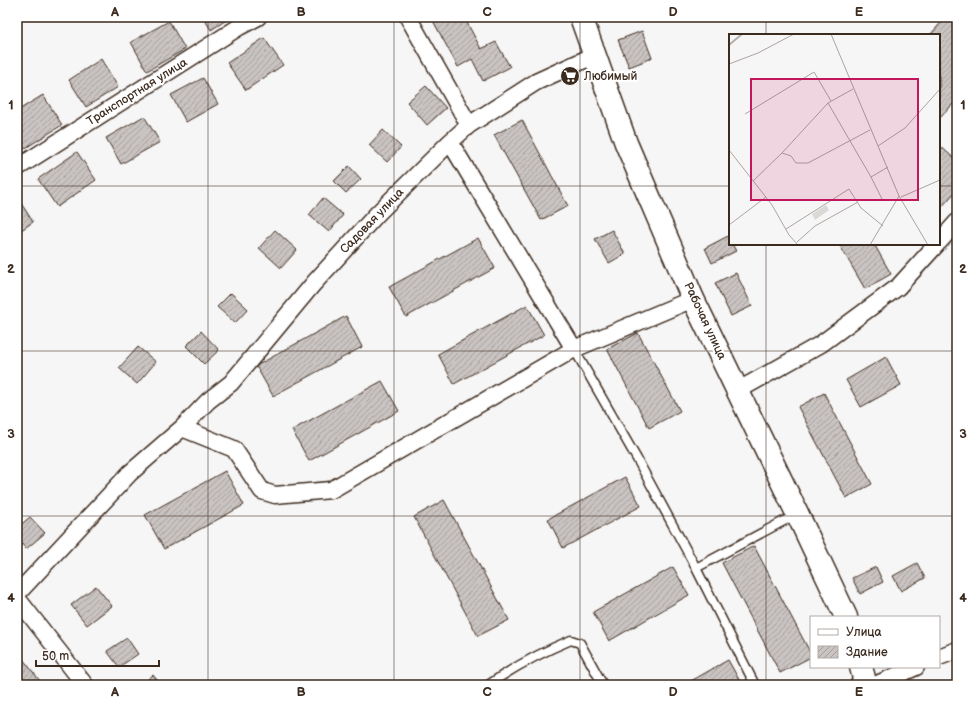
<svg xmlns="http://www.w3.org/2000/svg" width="974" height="702" font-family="'Balsamiq Sans',sans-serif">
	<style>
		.building { fill: url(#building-hatch); stroke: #3b2a1e }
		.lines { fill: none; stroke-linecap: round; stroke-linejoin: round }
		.lane-casing { stroke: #3b2a1e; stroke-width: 11 }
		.street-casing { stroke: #3b2a1e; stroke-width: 19 }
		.secondary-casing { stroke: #3b2a1e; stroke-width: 25 }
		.path { stroke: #3b2a1e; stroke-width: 2.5; stroke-dasharray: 1 3; stroke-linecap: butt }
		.lane { stroke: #fff; stroke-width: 8 }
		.street { stroke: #fff; stroke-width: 16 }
		.secondary { stroke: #fff; stroke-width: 22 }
		.grid { fill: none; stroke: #3b2a1e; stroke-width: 1; stroke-opacity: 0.55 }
		.labels { text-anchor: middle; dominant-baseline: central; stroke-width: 4; stroke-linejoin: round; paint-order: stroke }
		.poi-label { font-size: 12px; fill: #3b2a1e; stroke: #fff; text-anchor: start }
		.street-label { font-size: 12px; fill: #3b2a1e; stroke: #fff }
		.inset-river { fill: none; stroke: #b4aeaa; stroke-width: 2 }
		.inset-road { fill: none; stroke: #aca4a0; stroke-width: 1 }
		.view { fill: #c2185b; fill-opacity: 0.15; stroke: #c2185b; stroke-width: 2 }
		.inset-edge { fill: none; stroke: #3b2a1e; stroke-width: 2 }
		.neatline { fill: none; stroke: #3b2a1e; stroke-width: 1.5 }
		.grid-label { font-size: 13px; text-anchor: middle; font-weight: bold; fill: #3b2a1e }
	</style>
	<defs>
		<pattern id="building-hatch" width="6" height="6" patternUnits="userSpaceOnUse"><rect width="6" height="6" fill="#c9c3c1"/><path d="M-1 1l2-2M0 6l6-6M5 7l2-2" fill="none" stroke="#a49f9c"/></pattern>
	</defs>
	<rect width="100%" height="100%" fill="#f7f6f6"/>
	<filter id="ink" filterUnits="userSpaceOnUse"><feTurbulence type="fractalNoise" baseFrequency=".025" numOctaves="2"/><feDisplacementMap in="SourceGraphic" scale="8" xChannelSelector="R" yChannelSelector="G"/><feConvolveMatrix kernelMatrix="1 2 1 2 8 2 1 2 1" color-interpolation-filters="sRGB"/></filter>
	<g filter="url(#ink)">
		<path class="building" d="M203,17h28l-20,13z
			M431,17h33l17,32 15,-7 14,25 -27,14 -11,-22 -14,8z
			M946,17h11v83l-18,19v-84h-9z
			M169,21l16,28 -38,22 -16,-29z
			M642,31l10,27 -23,9 -11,-27z
			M264,38l19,27 -37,25 -19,-27z
			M101,59l17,28 -32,20 -17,-27z
			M203,78l15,26 -32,18 -15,-27z
			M426,86l20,22 -19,17 -20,-23z
			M43,95l19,30 -38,24 -7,-12v-26z
			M144,116l16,26 -39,22 -15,-26z
			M522,120l46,86 -27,14 -47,-85z
			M383,130l18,17 -14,15 -18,-17z
			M939,145l18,16v29l-18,20z
			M77,152l19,28 -39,27 -19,-28z
			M349,166l12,13 -15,14 -12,-12z
			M17,197l16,25 -16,11z
			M323,198l20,17 -14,17 -20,-17z
			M275,230l22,20 -16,18 -22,-20z
			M612,230l13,24 -16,9 -14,-24z
			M728,236l2,8h2l4,7 -24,12 -7,-15z
			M478,238l17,30 -89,49 -17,-30z
			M839,244h35l17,30 -26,15z
			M736,273l16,33 -21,10 -16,-33z
			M231,293l17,16 -13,14 -18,-16z
			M527,305l17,30 -90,49 -16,-30z
			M346,316l16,31 -89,49 -17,-30z
			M201,331l18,19 -15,14 -18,-18z
			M638,333l42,78 -31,17 -42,-79z
			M138,347l18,15 -19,22 -18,-16z
			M886,357l15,28 -40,22 -15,-27z
			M382,381l17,30 -90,50 -17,-31z
			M824,393l48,91 -26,14 -48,-91z
			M225,471l19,34 -80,44 -19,-34z
			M625,477l16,29 -78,42 -15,-29z
			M444,500l65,120 -31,16 -64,-119z
			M30,517l15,16 -19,16 -9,-11v-10z
			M754,546l57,108v3l-31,16 -58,-110z
			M917,563l8,15 -24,13 -8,-15z
			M673,567l16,28 -80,46 -16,-29z
			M876,567l7,15 -23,12 -8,-16z
			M96,586l16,20 -25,19 -16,-20z
			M127,638l11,16 -19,13 -12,-16z
			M23,659l17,22 -5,4h-18v-21z
			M728,660l14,25h-58z
			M153,675l8,10h-20z"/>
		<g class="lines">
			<g class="lane-casing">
				<path id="lane" d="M574,349l63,110 59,109
					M488,685c26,-18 54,-33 83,-45l9,3 23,42
					M755,685l-59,-117 101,-54"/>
			</g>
			<g class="street-casing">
				<path id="street" d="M408,17l61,108
					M450,142l124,207
					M17,168l222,-141 19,-10
					M939,242l18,-20
					M737,391l84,-47 77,-57 39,-43
					M182,428l26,-27 23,-18 83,-100 64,-70 72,-71 19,-17 67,-43 59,-27
					M17,594l113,-121 52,-45 52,21 28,42 13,4 56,-5 243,-141 119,-50
					M17,598l68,87
					M939,657l18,-7
					M875,685l41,-18"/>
			</g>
			<g class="secondary-casing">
				<path id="secondary" d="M581,17l45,126 67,156 104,214 49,104
					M861,667l3,11 -2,7"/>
			</g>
			<path class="path" d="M581,685l6,-4"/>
			<use href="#lane" class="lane"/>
			<use href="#street" class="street"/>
			<use href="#secondary" class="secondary"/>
		</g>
	</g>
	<path class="grid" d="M208,17v668M394,17v668M580,17v668M766,17v18M17,186h713M939,186h18M766,244v441M17,351h940M17,516h940"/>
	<defs>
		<g id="supermarket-disc" transform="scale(1)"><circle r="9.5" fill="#3b2a1e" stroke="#fff"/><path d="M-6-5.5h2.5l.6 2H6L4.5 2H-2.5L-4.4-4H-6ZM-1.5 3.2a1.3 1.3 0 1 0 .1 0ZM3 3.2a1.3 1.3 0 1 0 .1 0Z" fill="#fff"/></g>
	</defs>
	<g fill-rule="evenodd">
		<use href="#supermarket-disc" x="570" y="76"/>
	</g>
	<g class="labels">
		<g class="poi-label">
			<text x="584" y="76">Любимый</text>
		</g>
		<g class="street-label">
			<text transform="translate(137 92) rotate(-32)">Транспортная улица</text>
			<text transform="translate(372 221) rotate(-46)">Садовая улица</text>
			<text transform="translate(705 321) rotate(65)">Рабочая улица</text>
		</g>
	</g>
	<g transform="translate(729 34)">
		<rect width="211" height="211" fill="#f7f6f6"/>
		<path d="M97,171l3,5 -14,10 -3,-6z" fill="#dbd9d6"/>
		<path class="inset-river" d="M0,11l13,-11"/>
		<path class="inset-road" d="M102,0l68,162 -29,49M0,30l29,-11 36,-19M99,69l43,74M16,80l69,-42 17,29M149,112l27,-18 35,-39M0,116l43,55 17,30 9,10M53,119l46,-50 25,-14M24,147l29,-28 9,3 5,7h12l62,-33M170,162l29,49M172,163l39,-17M154,167l-12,-24 17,-10M0,191l37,-28M57,195l63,-40 12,19 22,18M68,208l18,-16 43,-24"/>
		<path class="view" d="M22,45h167v121h-167z"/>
		<rect width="211" height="211" class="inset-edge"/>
	</g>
	<rect width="974" height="702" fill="none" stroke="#fff" stroke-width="44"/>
	<rect x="810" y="616" width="130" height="52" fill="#ffffff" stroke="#b1aaa5"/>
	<rect x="818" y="629" width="20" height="6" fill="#ffffff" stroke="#b1aaa5"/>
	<text x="846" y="636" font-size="12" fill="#3b2a1e">Улица</text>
	<rect x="818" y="646" width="20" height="12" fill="url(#building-hatch)" stroke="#b1aaa5"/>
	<text x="846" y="656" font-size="12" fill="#3b2a1e">Здание</text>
	<path d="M36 660v6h123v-6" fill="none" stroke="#3b2a1e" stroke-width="2"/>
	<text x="42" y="660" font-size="12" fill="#3b2a1e" stroke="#ffffff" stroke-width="3" paint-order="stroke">50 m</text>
	<rect x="22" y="22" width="930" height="658" class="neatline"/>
	<g class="grid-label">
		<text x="115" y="16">A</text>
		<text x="301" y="16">B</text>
		<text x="487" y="16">C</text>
		<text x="673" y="16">D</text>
		<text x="859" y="16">E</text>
		<text x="11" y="109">1</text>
		<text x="963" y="109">1</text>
		<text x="11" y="273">2</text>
		<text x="963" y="273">2</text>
		<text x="11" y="438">3</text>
		<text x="963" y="438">3</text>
		<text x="11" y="602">4</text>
		<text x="963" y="602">4</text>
		<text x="115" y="696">A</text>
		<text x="301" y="696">B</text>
		<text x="487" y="696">C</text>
		<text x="673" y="696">D</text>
		<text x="859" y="696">E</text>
	</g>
</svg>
